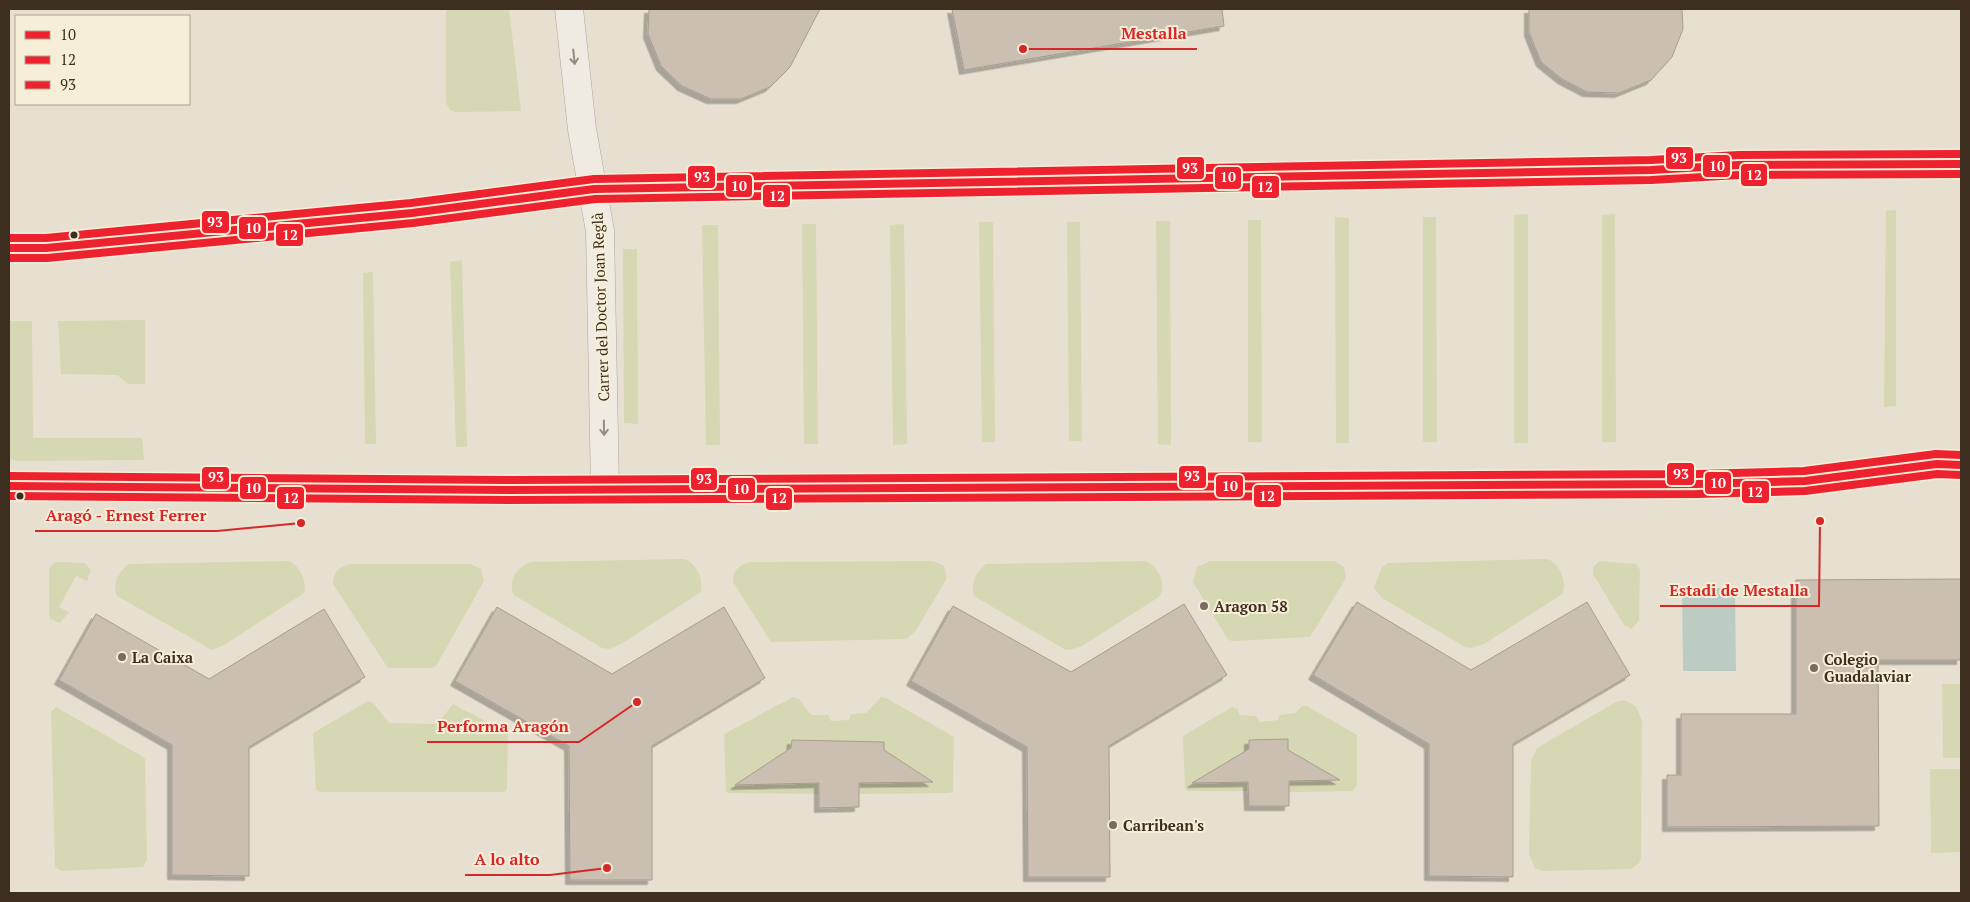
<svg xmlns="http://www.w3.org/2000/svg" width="1970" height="902" font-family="'PT Serif',serif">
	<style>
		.green { fill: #d6d7b3 }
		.water { fill: #bcccc2 }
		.building { fill: #cbbfb2; stroke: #a89c90; filter: url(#shadow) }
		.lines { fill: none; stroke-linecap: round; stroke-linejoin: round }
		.minor-casing { stroke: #ada599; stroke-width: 29 }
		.primary-casing { stroke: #928b80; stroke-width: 29 }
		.minor { stroke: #efebe3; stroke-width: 28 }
		.primary { stroke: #e6e1d4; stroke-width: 28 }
		.bus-1-casing { stroke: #f7eed8; stroke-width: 11 }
		.bus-2-casing { stroke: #f7eed8; stroke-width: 11 }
		.bus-3-casing { stroke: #f7eed8; stroke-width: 11 }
		.bus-1 { stroke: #ed222e; stroke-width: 8 }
		.bus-2 { stroke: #ed222e; stroke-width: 8 }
		.bus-3 { stroke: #ed222e; stroke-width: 8 }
		.oneway { stroke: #968c82 }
		.bus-dot { fill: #3d2e20; stroke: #f7eed8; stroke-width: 2 }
		.poi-dot { fill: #786c5e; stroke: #f7eed8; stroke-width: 2 }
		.labels { text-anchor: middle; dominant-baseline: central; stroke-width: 4; stroke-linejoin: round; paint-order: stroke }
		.street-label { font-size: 15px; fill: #3d2e20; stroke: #f7eed8 }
		.poi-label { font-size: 15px; font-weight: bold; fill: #3d2e20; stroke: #f7eed8; text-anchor: start }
		.leader { fill: none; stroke: #d62828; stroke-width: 2 }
		.callout-dot { fill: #d62828; stroke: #f7eed8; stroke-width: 2 }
		.callout-label { font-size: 16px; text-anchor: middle; font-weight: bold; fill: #d62828; stroke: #f7eed8; stroke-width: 4; stroke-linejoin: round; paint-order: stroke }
		.line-badge { stroke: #f7eed8; stroke-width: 2 }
		.badge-label { font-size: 14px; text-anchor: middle; font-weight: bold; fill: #fff }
	</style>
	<defs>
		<filter id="shadow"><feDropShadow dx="-4.5" dy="4.5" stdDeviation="0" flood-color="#0004"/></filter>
	</defs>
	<rect width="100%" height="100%" fill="#e7e0d1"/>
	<path class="green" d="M446,9h63l12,102 -65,1 -6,-2 -4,-7z
		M1896,210v196l-12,1 2,-196z
		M1528,214v229h-14v-228z
		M1615,214l1,228h-14v-227z
		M1335,217l14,1v225h-13z
		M1423,217h13l1,225h-14z
		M1248,220h13l1,222h-14z
		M1156,221h14l1,224 -13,-1z
		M979,222h14l2,220h-13z
		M1067,222h13l2,219h-13z
		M802,224h14l2,220h-14z
		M904,224l3,220 -14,1 -3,-220z
		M702,225h16l2,220h-14z
		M623,249h14l1,175 -14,-1z
		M462,260l5,187h-11l-6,-185z
		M373,272l3,172h-11l-2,-171z
		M145,320v64h-17l-11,-9 -56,-1 -3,-53z
		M9,321h23l1,117h109l2,22 -126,1 -8,-2z
		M684,559c12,3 20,21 17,33l-80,52 -12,5 -7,-1 -88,-53c-7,-14 4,-30 18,-33z
		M1547,559c12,3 22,25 14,36l-77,49 -13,4 -6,-1 -83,-49 -8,-10 8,-21 6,-4z
		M287,561c12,2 21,21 17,32l-80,52 -12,5 -95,-54c-5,-12 1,-24 12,-32z
		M933,561l11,5 3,12 -32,54 -9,7 -135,3 -38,-60c0,-12 6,-17 17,-20z
		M1145,561c13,4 23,25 14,36l-77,49 -12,4 -6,-1 -90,-53c-4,-12 2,-24 12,-32z
		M1210,561h124l10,6 2,11 -36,59 -79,4 -4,-3 -34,-56 4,-15z
		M1599,561l37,3 4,6 -1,50 -7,9 -8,-4 -31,-51v-6z
		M59,562l26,1 6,7 -4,11 -11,-5 -17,31 10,5 -9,11 -10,-4 -1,-5v-44l4,-7z
		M350,564h120l11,5 3,12 -48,85 -5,2h-43l-55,-84c0,-12 6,-17 17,-20z
		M1942,684h19v74h-18z
		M793,697l6,2 12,16h17l3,6 18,-1 2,-6 15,-1 15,-16 5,1 68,39 -1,54 -3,2 -91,1v-11l55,-1v-13l-30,-19v-8l-92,-2 -1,8 -30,20 1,16 57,-1v11l-90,-1 -3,-1 -2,-58z
		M1624,700l12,6 6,15 -1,136 -2,6 -8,6 -88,2 -8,-3 -6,-14 2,-94 6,-12 79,-46z
		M368,701l5,2 16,20 48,1 16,-20 55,29 -1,56 -3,3h-184l-4,-2 -3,-57z
		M1302,706h5l50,29v50l-4,6 -64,1v-11l27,-1v-14l-28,-16v-11l-40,43v9h-60l-3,-2 -2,-53 49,-29 6,2 1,6 17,1 4,6 18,-2 2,-5 16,-2z
		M56,707l89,51 2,102 -4,7 -82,4 -6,-4 -4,-155z
		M1930,769h31v83l-30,1z"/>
	<path class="water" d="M1682,588h53l1,83h-53z"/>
	<path class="building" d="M649,9h171l-30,58 -20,20 -29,12h-30l-29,-13 -21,-20 -13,-32z
		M952,9h270l2,17 -260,44z
		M1529,9h153l1,20 -11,28 -21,23 -32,13 -32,-1 -25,-13 -21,-17 -12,-30z
		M1961,579v81h-83l1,166 -212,1v-52h14v-61h115v-134z
		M1357,602l114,68 116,-68 43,73 -117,69v133l-84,-1v-132l-116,-69z
		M1184,604l43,71 -118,71 1,131h-82l-1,-130 -116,-66 42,-75 118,66z
		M497,607l115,67 112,-67 41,71 -113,68v134h-82l-1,-134 -114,-65z
		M324,609l41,68 -116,70v129l-77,-1v-130l-113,-65 37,-66 113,65z
		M1288,739v11l52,30 -51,1v25h-40l-1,-24 -56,1 57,-34v-9z
		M792,740l92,2v8l49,32 -74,1v24l-40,1v-25l-84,2 56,-37z"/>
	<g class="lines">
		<g class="minor-casing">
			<path id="minor" d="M569,9l13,120 18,102 5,257"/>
		</g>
		<g class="primary-casing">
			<path id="primary" d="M9,248h37l366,-35 182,-24 1057,-19 88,-5 222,-1
				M9,486l501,4 1187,-6 108,-3 132,-17 24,1"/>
		</g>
		<use href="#minor" class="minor"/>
		<use href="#primary" class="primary"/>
		<g class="bus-1-casing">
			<path id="bus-1" d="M9,248h37l366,-35 182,-24 1057,-19 88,-5 222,-1
				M9,486l501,4 1187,-6 108,-3 132,-17 24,1"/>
		</g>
		<g class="bus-2-casing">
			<path id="bus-2" d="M9,258h38l366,-35 182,-24 1056,-19 88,-5 222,-1
				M9,496l501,4 1187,-6 108,-3 132,-17 24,1"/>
		</g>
		<g class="bus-3-casing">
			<path id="bus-3" d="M9,238h37l365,-35 183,-24 1057,-19 88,-5 222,-1
				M9,476l501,4 1187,-6 107,-3 132,-17 25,1"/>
		</g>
		<use href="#bus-1" class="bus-1"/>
		<use href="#bus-2" class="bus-2"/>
		<use href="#bus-3" class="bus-3"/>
	</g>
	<defs><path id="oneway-shaft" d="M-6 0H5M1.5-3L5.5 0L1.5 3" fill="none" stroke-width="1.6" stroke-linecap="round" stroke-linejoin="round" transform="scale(1.25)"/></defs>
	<g class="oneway">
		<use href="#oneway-shaft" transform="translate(574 57) rotate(84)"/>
		<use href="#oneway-shaft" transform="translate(604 428) rotate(89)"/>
	</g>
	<g class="bus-dot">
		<circle cx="74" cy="235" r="4.5"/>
		<circle cx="20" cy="496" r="4.5"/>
	</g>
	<g class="poi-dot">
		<circle cx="1204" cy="606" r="5"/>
		<circle cx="122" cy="657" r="5"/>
		<circle cx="1814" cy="668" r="5"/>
		<circle cx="1113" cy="825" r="5"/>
	</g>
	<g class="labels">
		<g class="street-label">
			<text transform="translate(600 307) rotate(-92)">Carrer del Doctor Joan Reglà</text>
		</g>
		<g class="poi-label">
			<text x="1214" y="606">Aragon 58</text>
			<text x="132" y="657">La Caixa</text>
			<text x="1824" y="659">Colegio<tspan x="1824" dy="17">Guadalaviar</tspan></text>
			<text x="1123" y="825">Carribean's</text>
		</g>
	</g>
	<path class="leader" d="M1023 49L1112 49H1197M301 523L217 531H35M1820 521L1819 606H1660M637 702L579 742H427M607 868L550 875H465"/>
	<g class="callout-dot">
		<circle cx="1023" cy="49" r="5"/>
		<circle cx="301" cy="523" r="5"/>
		<circle cx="1820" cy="521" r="5"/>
		<circle cx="637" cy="702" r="5"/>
		<circle cx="607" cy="868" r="5"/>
	</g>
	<g class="callout-label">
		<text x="1154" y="39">Mestalla</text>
		<text x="126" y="521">Aragó - Ernest Ferrer</text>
		<text x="1739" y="596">Estadi de Mestalla</text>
		<text x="503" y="732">Performa Aragón</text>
		<text x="507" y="865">A lo alto</text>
	</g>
	<g class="line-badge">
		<rect x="1665" y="146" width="29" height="24" rx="5" fill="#ed222e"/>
		<rect x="1702" y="154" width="29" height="24" rx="5" fill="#ed222e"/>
		<rect x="1176" y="156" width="29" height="24" rx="5" fill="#ed222e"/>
		<rect x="1740" y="163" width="28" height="24" rx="5" fill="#ed222e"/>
		<rect x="687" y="165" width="29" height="24" rx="5" fill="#ed222e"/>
		<rect x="1214" y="166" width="28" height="24" rx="5" fill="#ed222e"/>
		<rect x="725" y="174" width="28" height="24" rx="5" fill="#ed222e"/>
		<rect x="1251" y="175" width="29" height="24" rx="5" fill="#ed222e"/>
		<rect x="762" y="184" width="29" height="24" rx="5" fill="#ed222e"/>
		<rect x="201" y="210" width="29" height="24" rx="5" fill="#ed222e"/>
		<rect x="238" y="216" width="29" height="24" rx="5" fill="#ed222e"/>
		<rect x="275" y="223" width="29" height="24" rx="5" fill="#ed222e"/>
		<rect x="1666" y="462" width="29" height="24" rx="5" fill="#ed222e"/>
		<rect x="1178" y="465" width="29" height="24" rx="5" fill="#ed222e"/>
		<rect x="201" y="466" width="29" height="24" rx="5" fill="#ed222e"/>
		<rect x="690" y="467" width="28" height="24" rx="5" fill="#ed222e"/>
		<rect x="1704" y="471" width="28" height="24" rx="5" fill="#ed222e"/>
		<rect x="1215" y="474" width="29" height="24" rx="5" fill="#ed222e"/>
		<rect x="239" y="476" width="28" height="24" rx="5" fill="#ed222e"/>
		<rect x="727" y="477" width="29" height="24" rx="5" fill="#ed222e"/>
		<rect x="1741" y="480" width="29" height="24" rx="5" fill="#ed222e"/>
		<rect x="1253" y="484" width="29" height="24" rx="5" fill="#ed222e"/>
		<rect x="276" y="486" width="29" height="24" rx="5" fill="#ed222e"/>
		<rect x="765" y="487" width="28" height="24" rx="5" fill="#ed222e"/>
	</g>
	<g class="badge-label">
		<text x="1679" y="163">93</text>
		<text x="1717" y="171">10</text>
		<text x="1190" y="173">93</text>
		<text x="1754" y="180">12</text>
		<text x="702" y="182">93</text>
		<text x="1228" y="182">10</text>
		<text x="739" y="191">10</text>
		<text x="1265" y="192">12</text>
		<text x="777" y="201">12</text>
		<text x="215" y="227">93</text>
		<text x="253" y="233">10</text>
		<text x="290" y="240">12</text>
		<text x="1681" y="479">93</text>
		<text x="1192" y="481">93</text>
		<text x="216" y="482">93</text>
		<text x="704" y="484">93</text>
		<text x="1718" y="488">10</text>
		<text x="1230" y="491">10</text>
		<text x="253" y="493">10</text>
		<text x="741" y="494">10</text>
		<text x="1755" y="497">12</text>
		<text x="1267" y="501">12</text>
		<text x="291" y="503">12</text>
		<text x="779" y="503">12</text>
	</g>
	<rect width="1970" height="902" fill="none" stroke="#3d2e20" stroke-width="20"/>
	<rect x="15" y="15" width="175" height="90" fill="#f7eed8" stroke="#ada18e"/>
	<rect x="25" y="31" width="25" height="8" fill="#ed222e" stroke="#ada18e"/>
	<text x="60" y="40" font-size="15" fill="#3d2e20">10</text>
	<rect x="25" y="56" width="25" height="8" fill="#ed222e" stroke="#ada18e"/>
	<text x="60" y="65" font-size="15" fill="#3d2e20">12</text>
	<rect x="25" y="81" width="25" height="8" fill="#ed222e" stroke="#ada18e"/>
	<text x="60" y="90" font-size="15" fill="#3d2e20">93</text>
</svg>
